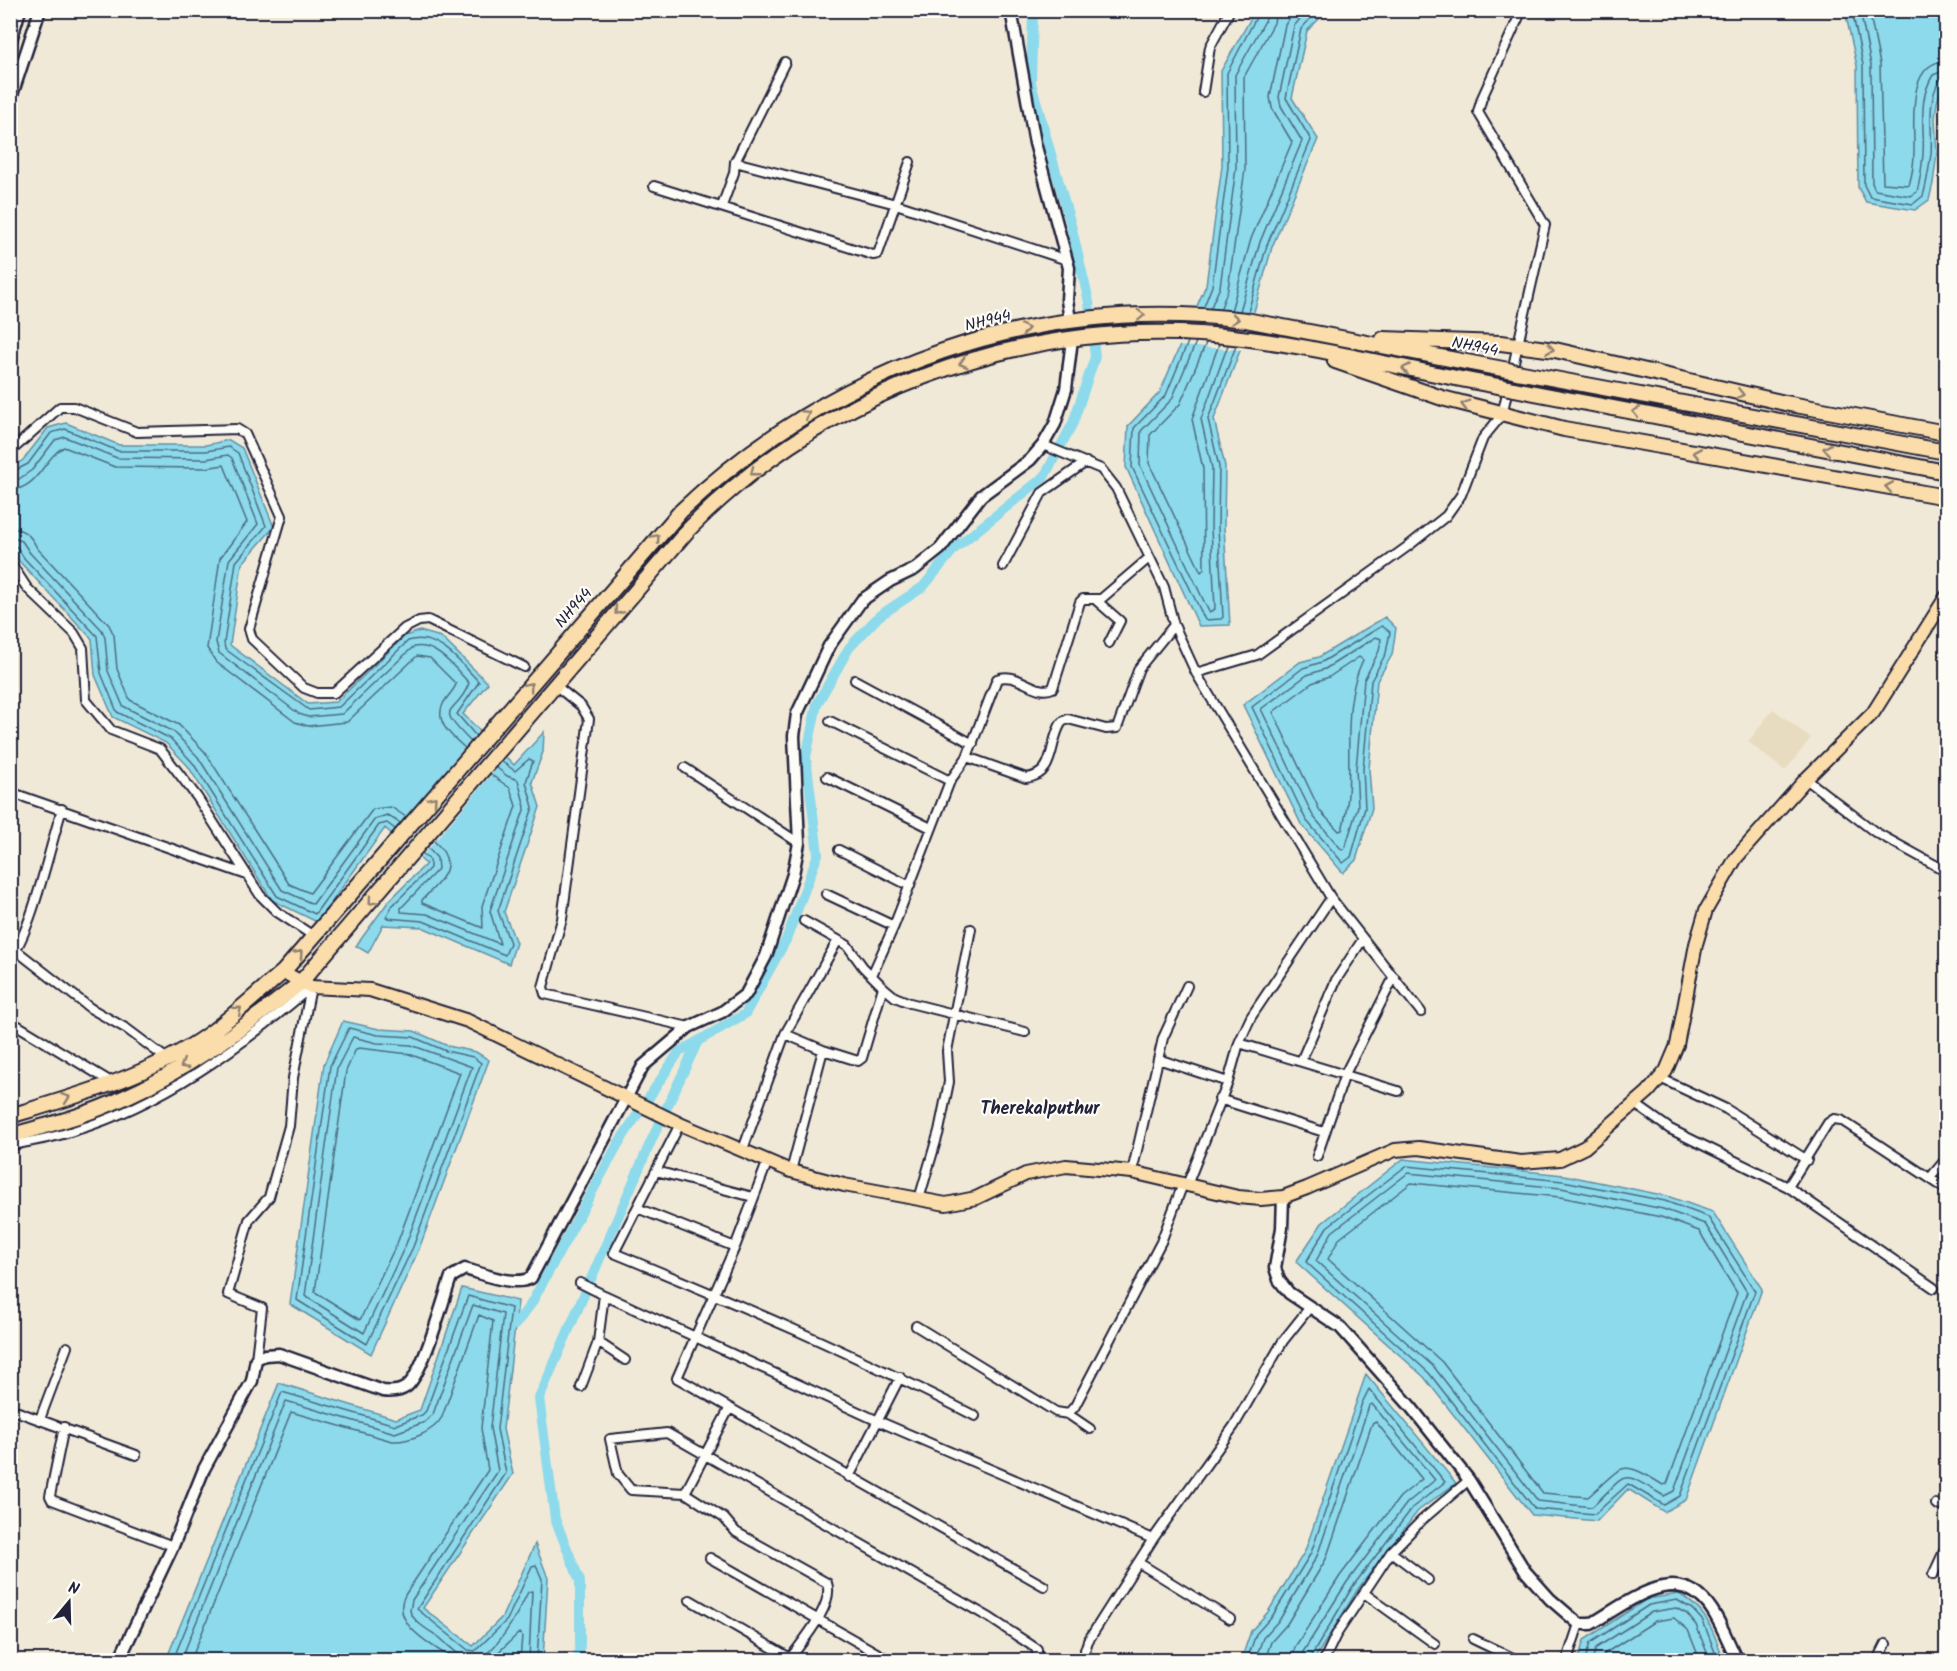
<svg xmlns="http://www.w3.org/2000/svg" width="1957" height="1671" font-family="Kalam,sans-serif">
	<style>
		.built { fill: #e8dcc0 }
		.water { fill: #8cdaeb; stroke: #6290a5; stroke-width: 1.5 }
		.pier { fill: #f1e9d7 }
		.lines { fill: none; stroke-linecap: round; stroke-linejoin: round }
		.shore { stroke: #4c6c81; stroke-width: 1.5 }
		.canal { stroke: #8cdaeb; stroke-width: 10 }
		.street-casing { stroke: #22223b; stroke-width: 12 }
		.secondary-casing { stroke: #22223b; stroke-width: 15 }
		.primary-casing { stroke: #22223b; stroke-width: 16 }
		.highway-casing { stroke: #22223b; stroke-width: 18 }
		.street { stroke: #fdfcf7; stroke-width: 8 }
		.secondary { stroke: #fdfcf7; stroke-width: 10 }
		.primary { stroke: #fbddab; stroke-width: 12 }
		.highway { stroke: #fbddab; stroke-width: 14 }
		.highway-bridge-casing { stroke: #22223b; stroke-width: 18; stroke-linecap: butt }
		.highway-bridge { stroke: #fbddab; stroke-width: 14 }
		.oneway { stroke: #8e8073 }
		.labels { text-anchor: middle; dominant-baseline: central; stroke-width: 4.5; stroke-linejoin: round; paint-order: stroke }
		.street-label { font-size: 16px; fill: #22223b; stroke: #fdfcf7 }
		.neighbourhood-label { font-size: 18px; font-weight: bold; fill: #22223b; stroke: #fdfcf7 }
	</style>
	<rect width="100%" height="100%" fill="#f1e9d7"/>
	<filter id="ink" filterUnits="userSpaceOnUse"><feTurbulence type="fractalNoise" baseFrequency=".0167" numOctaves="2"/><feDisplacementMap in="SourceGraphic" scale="12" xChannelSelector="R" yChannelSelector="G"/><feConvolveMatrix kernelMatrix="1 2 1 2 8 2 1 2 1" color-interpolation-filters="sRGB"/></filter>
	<g filter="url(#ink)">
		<path class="built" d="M1773,709l38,29 -26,33 -37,-29z"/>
		<path class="water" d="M1255,11h72l-20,20 -15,67 26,41 -46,108 -20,72 -38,100 11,47 -1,61 6,98 -31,1 -73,-159 2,-41 32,-34 46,-107 16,-119 -1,-95z
			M1845,11h101v68l-9,23 -2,17 2,34 -4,30 -4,17 -14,10 -49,-8 -8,-15 -1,-121z
			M66,423l53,22h87l23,-5 13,8 32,79 -32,37 -12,81 78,59 28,-2 69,-66 15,-5 21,6 47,46 -25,31 51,51 30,-33 -1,20 -11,30 8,25 -36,105 12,31 -7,21 -87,-37 -39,-2 -15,28 -12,-7 32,-44 38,-38 -41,-36 -68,94 -45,-22 -84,-134 -22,-23 -53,-26 -18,-42 -3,-36 -73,-78 -8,-15 -1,-77 13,-9 25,-32z
			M1385,617l11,11 -4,27 -15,26 -8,88 3,39 -16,52 -13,13 -42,-49 -58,-119 57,-43 19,-5z
			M343,1021l36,8 35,2 34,15 28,6 13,8 -70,189 -48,105 -81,-50 34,-240z
			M1403,1159l161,16 103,21 46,16 49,77 -76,211 -22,12 -36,-23 -31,32 -65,-6 -108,-138 -128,-115 26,-39z
			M462,1288l56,13 -15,128 10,45 -90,134 50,38 29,-29 33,-73 13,34 -5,82h-377l113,-277 117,36 24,-9z
			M1366,1374l90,109 -38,28 -60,78 -44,71h-73l10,-29 17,-19 37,-61z
			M1679,1594c30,18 33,35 45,66h-146l6,-20 63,-41z"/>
		<path class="pier" d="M1194,306l63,6 -13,38 -65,-4z
			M481,728l27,27 -90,106 -29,-25z"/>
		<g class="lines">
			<path class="shore" d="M1852,10l11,55 1,120 6,12 43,7 10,-8c4,-13 6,-28 8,-42 2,-26 -5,-48 8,-73l7,-4
				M1860,10l11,55 1,118 3,7 36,6 6,-4c3,-12 5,-25 6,-38 2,-27 -6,-53 10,-79l13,-5
				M1869,10l11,54 3,119 26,2c3,-10 5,-22 5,-33 1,-26 -9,-90 32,-91
				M1203,309l9,-23 16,-119 -1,-94 33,-63
				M1210,309l10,-22 16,-119 -1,-93 31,-56 1,-9
				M1220,310l8,-21 17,-120 -1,-92 30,-54 2,-13
				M1231,311l20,-72 41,-97 -20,-34 -2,-11 15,-72 10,-15
				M1240,311l20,-69 42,-101 -21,-35 -2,-9 15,-71 14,-16
				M1248,312l19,-67 44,-105 -25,-42 15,-69 17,-19
				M1188,342l-22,53 -32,33 -2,39 73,153 16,-1 2,-2 -5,-90 1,-60 -11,-48 28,-73
				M1196,342l-24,57 -31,32 -1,34 69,147 6,-3 -4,-81 1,-60 -11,-49 27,-74
				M1206,343l-26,61 -30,31 -1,28 52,109 3,-3 -1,-100 -11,-50 27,-75
				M10,473l18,-9 23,-31 14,-4 53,22h88l23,-4 9,6 28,73 -30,36 -12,81 1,6 84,61 30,-3 69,-66c29,-10 53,22 71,41l-22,32 19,22
				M10,481l9,-2 13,-9 23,-30 10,-3 52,21 89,1 22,-4 4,3 26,66 -29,36 -13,82 3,11 80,61 9,3 34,-3 70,-66c22,-8 43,20 57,35 -12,34 -38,19 2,59
				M10,490c29,-1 33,-32 54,-43l51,20 90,1 19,-3 23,57 -27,36 -13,90 9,14 79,60 13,4 39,-4 70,-66 13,2 26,26c-2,7 -9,12 -13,20 -9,19 10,33 22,44
				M10,528c15,1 21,8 27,20l72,77 5,10 3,34 13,31 49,25 26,27 84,132 21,9 63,-84 18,-2 15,10
				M10,537l12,4 8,12 72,77 3,8 3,33 15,35 51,26 24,25 84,133 31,14 62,-85 12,-4 13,8
				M10,545l7,2 7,11 73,78 4,37 16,39 54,27 22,24 84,133 38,18 64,-89 8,-2 8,6
				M1382,626l8,6 -4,21 -15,28 -8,88 2,39 -14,49 -8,6 -37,-43 -54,-113 51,-39 19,-6z
				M1376,637l5,2 -2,12 -15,29 -8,89 2,37 -13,42 -3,2 -29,-34 -52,-107 46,-34 18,-6z
				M1359,657l4,3c-26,52 -5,116 -21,170l-3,1 -19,-20 -47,-99 39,-29 17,-6z
				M433,840c28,25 9,39 -11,60v3l61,25 -1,-22 34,-100 -6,-18 -20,-14
				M427,847l10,11 1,11 -37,39v4l26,2 73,30 -10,-33 35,-104 -7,-27 -11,-4 -11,-9
				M422,853l8,7v8l-38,38 -6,12 37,3 82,34 5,-12 -12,-32 35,-104 -7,-25 7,-21 -4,-2 -14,12 -14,-10
				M349,1028l29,7 35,2 33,14 27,6 8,6 -68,184 -46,97 -70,-44 33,-234z
				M353,1037l24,6 34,2 61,22 -66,177 -42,89 -59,-37 32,-228z
				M359,1048l50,6 51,19 -62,168 -38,79 -45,-28 31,-221 10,-22z
				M1406,1166l157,15 102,20 43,16 47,74 -75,205 -16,9 -36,-21 -33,30 -60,-5 -106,-136 -123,-111 21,-35z
				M1408,1173l153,15 102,21 42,15 42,68 -73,199 -10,5c-47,-28 -35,-23 -72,11l-54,-6 -104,-134 -118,-106 16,-29z
				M1411,1183l149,14 101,20 38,14 38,62 -70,191 -4,1c-45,-28 -39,-19 -75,12l-45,-4 -101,-131 -114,-103 11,-20z
				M173,1660l109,-268 113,33 27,-10 4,-4 42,-115 43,12 -14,121 9,44 -89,136 51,41 7,1 32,-31 25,-54 4,-1 6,14 -5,81
				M181,1660l105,-259 109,32 30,-11 8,-8 40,-109 30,9 -13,114 8,43 -86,129 -2,11c4,12 20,20 30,27 8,7 20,20 30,21 23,4 50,-50 58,-67l4,-1 -3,69
				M191,1660l100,-248 101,29c17,1 42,-9 50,-24l37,-102 14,6 -12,107 7,42 -83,125c-16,29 29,51 49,65
				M490,1660l29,-27 3,3 -2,24
				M1247,1660l9,-26 17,-19 38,-62 51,-150 7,-14 76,93 -32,25 -60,79 -44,74
				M1255,1660l8,-22 17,-19 37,-63 52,-150 3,-2 63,76 -28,23 -60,79 -44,70 -2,8
				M1265,1660l6,-18 16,-18 39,-65 46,-135 4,-2 46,57 -22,18 -60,79 -45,71 -3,13
				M1585,1660l5,-17 59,-38 28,-5 15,9 11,12 15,39
				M1592,1660l4,-12 56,-36 24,-4 11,6 9,11 14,35
				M1602,1660l2,-6 51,-33 19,-3 14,12 12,30"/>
			<path class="canal" d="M515,1325l16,-21 87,-160 61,-92 66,-38 41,-74 32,-86 -12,-97 11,-53 32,-56 30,-32 44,-29 32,-39 89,-71 29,-54 22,-66 -6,-55 -18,-77 -40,-142 2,-73
				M577,1660l3,-15v-64l-25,-62 -16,-121 113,-259 46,-98"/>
			<g class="street-casing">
				<path id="street" d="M1203,92l7,-45 20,-37
					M735,162l161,42 171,56
					M654,186l219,69 5,-1 32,-92
					M722,206l12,-33 1,-11 50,-100
					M1043,445l58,24 15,19 48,99 10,38 22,48 135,225 90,114
					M10,452l50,-45h14l63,25 100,-3 8,5 37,82 -33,113 3,10 52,49 13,5h17l71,-65 14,-7 9,-1 96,47
					M10,562l17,26 47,45 9,15 3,52 25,30 49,19 37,48 63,98 17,17 38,25
					M1003,566l39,-73 44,-31
					M1097,601l23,20 -11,22
					M1196,673l61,-18 150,-108 39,-31 15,-21 22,-57 19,-23 43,-190 -67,-113 4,-14 40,-88
					M855,680l118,64
					M555,685l26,21 8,13 -27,200 -19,68 2,7 144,33
					M830,721l120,60
					M967,757l59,21c31,-3 22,-37 36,-56l6,-3 38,10 11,-1 22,-60 35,-43
					M685,768l114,75
					M827,777l104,51
					M1806,779l69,53 71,39
					M10,792l237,83
					M839,850l71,36
					M826,894l68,32
					M804,921l43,24 16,22 20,20 -21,71 -4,3 -35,-11
					M17,951l73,57 37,21 40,30
					M10,958c21,-24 41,-115 52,-149
					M872,975l22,-49 56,-145 17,-24 30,-78c20,-9 38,18 56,9l27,-86 3,-3h18l48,-41
					M883,987l12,10 15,6 115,29
					M10,1021l101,61
					M785,1034l38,16 -32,121
					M1239,1043l159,48
					M1158,1059l70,23
					M1301,1061l35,-81 27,-41
					M1660,1078l66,31 81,51
					M1219,1099l105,33
					M1635,1104l35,25 118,58 146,101
					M680,1124l-66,129c122,50 243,102 361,163
					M10,1146c21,-5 43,-8 63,-15 88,-26 169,-85 238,-144
					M742,1152l43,-118 53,-94
					M1317,1156l28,-82 49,-97
					M767,1163l-32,84 -58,131 367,208
					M656,1171l97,26
					M1132,1172l31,-134 24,-52
					M1930,1178l16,-19
					M1187,1185l41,-103 11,-39 12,-26 80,-119
					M1788,1187l40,-64 6,-4 7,1 105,69
					M919,1199l20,-68 10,-49 -2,-31 24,-122
					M637,1208l98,39
					M580,1283l24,12
					M916,1326l140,86 12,2 7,-8 86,-164 22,-58
					M598,1342l27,18
					M256,1359l6,-51 -34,-14 21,-74 20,-23 20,-71 4,-48 18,-91
					M581,1387l17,-45 6,-47 274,126 275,118
					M10,1409l126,46
					M1068,1414l22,15
					M40,1419l27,-72
					M64,1427l-14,69 2,4 121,46
					M849,1477l51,-100
					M685,1493l44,-84
					M1936,1504l10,5
					M1391,1552l37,28
					M710,1558l179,102
					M1139,1563l91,56
					M1933,1575l13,-28
					M1364,1593l71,51
					M690,1600l100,58
					M1473,1639l44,21
					M789,1660c12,-17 46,-55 38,-77l-91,-51 -12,-14 -39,-25 -54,-3 -13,-16 -8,-35 57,-6 323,185 47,31v11
					M1088,1660l-3,-10 3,-9 65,-102 81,-113 49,-85 27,-34
					M1324,1660l12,-25 55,-83 31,-32 47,-40
					M1567,1660l12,-36
					M1878,1660l8,-16"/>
			</g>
			<g class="secondary-casing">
				<path id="secondary" d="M1011,10l24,133 34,125 -2,32 3,21
					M10,43l10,-33
					M10,101l30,-91
					M1283,1197l-1,31 -7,40 4,12 10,13 51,34 71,80 58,73 56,91 25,28 29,25h12c38,-22 87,-65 121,-14 10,15 17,34 25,50
					M119,1660l54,-114 31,-77 48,-88 4,-22 9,-4 14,-1 104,37c8,1 16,1 23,-4 17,-12 37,-87 45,-110l14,-8c19,5 48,18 66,9l112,-212 46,-39 33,-15 24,-18 20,-38 27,-82 6,-31 -5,-107 3,-22 32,-68 33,-46 28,-19 25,-12 25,-20 41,-53 49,-36 13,-15 12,-21 11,-35 6,-50"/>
			</g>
			<g class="primary-casing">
				<path id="primary" d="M283,972l28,15 59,3 98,31 212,103 111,47 53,14 102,19 30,-6 50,-24 40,-8 66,6 106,25 23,2 22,-2 24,-9 88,-38 24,-2 102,14 39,-3 25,-12 63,-55 18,-21 11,-26 19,-101 10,-34 30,-52 70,-79 67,-66 73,-116"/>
			</g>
			<g class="highway-casing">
				<path id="highway" d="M1383,339l118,4 54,7 230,53 161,30
					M1335,361l107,37 122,31 382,68
					M1517,372l429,80
					M1514,389l432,83
					M10,1116c67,-20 142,-41 199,-82 26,-19 50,-42 74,-62l398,-461c154,-145 354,-217 565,-191l262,50
					M10,1136c37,-11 75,-20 109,-36 66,-29 125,-72 181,-117l389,-454c132,-134 323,-207 511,-195 103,7 203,36 304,53"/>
			</g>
			<use href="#street" class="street"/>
			<use href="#secondary" class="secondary"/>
			<use href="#primary" class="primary"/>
			<use href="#highway" class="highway"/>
			<g class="highway-bridge-casing">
				<path id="highway-bridge" d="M1508,370l9,2
					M1504,387l10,2"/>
			</g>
			<use href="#highway-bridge" class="highway-bridge"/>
		</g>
		<defs><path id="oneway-chevron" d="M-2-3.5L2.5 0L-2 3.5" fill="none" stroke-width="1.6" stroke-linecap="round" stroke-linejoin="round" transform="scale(1.5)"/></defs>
		<g class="oneway">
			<use href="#oneway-chevron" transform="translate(1141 315) rotate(-2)"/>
			<use href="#oneway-chevron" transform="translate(1235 319) rotate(6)"/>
			<use href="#oneway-chevron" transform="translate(1025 329) rotate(-12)"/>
			<use href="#oneway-chevron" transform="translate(1550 349) rotate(10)"/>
			<use href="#oneway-chevron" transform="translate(963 363) rotate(163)"/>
			<use href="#oneway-chevron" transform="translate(1406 369) rotate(-169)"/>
			<use href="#oneway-chevron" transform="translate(1740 394) rotate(13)"/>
			<use href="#oneway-chevron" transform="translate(1465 405) rotate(-165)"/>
			<use href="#oneway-chevron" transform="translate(1636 412) rotate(-169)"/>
			<use href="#oneway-chevron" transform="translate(806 414) rotate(-32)"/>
			<use href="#oneway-chevron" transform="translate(1827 449) rotate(-169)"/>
			<use href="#oneway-chevron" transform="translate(1697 453) rotate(-170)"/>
			<use href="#oneway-chevron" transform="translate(754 472) rotate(142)"/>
			<use href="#oneway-chevron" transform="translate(1889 487) rotate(-170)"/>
			<use href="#oneway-chevron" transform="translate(656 538) rotate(-49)"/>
			<use href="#oneway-chevron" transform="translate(618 611) rotate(131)"/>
			<use href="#oneway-chevron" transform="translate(529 686) rotate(-50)"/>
			<use href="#oneway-chevron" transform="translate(433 800) rotate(-49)"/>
			<use href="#oneway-chevron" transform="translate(372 901) rotate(131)"/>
			<use href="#oneway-chevron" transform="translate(299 954) rotate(-48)"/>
			<use href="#oneway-chevron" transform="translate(238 1010) rotate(-40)"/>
			<use href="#oneway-chevron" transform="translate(184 1065) rotate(149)"/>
			<use href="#oneway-chevron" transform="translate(66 1098) rotate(-20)"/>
		</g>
	</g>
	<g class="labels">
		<g class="street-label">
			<text transform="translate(988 321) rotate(-14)">NH944</text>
			<text transform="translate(1475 347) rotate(11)">NH944</text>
			<text transform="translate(574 608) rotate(-49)">NH944</text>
		</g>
		<g class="neighbourhood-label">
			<text x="1040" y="1109">Therekalputhur</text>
		</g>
	</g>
	<rect width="1957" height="1671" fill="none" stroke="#fdfcf7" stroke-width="36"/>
	<rect x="18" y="18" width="1921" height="1635" fill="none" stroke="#22223b" stroke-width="2" filter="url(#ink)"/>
	<g transform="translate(69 1602) rotate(19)" stroke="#fdfcf7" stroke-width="4.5" paint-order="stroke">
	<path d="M0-4.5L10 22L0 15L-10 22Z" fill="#22223b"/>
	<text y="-9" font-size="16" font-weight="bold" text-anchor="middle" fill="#22223b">N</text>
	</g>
</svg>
